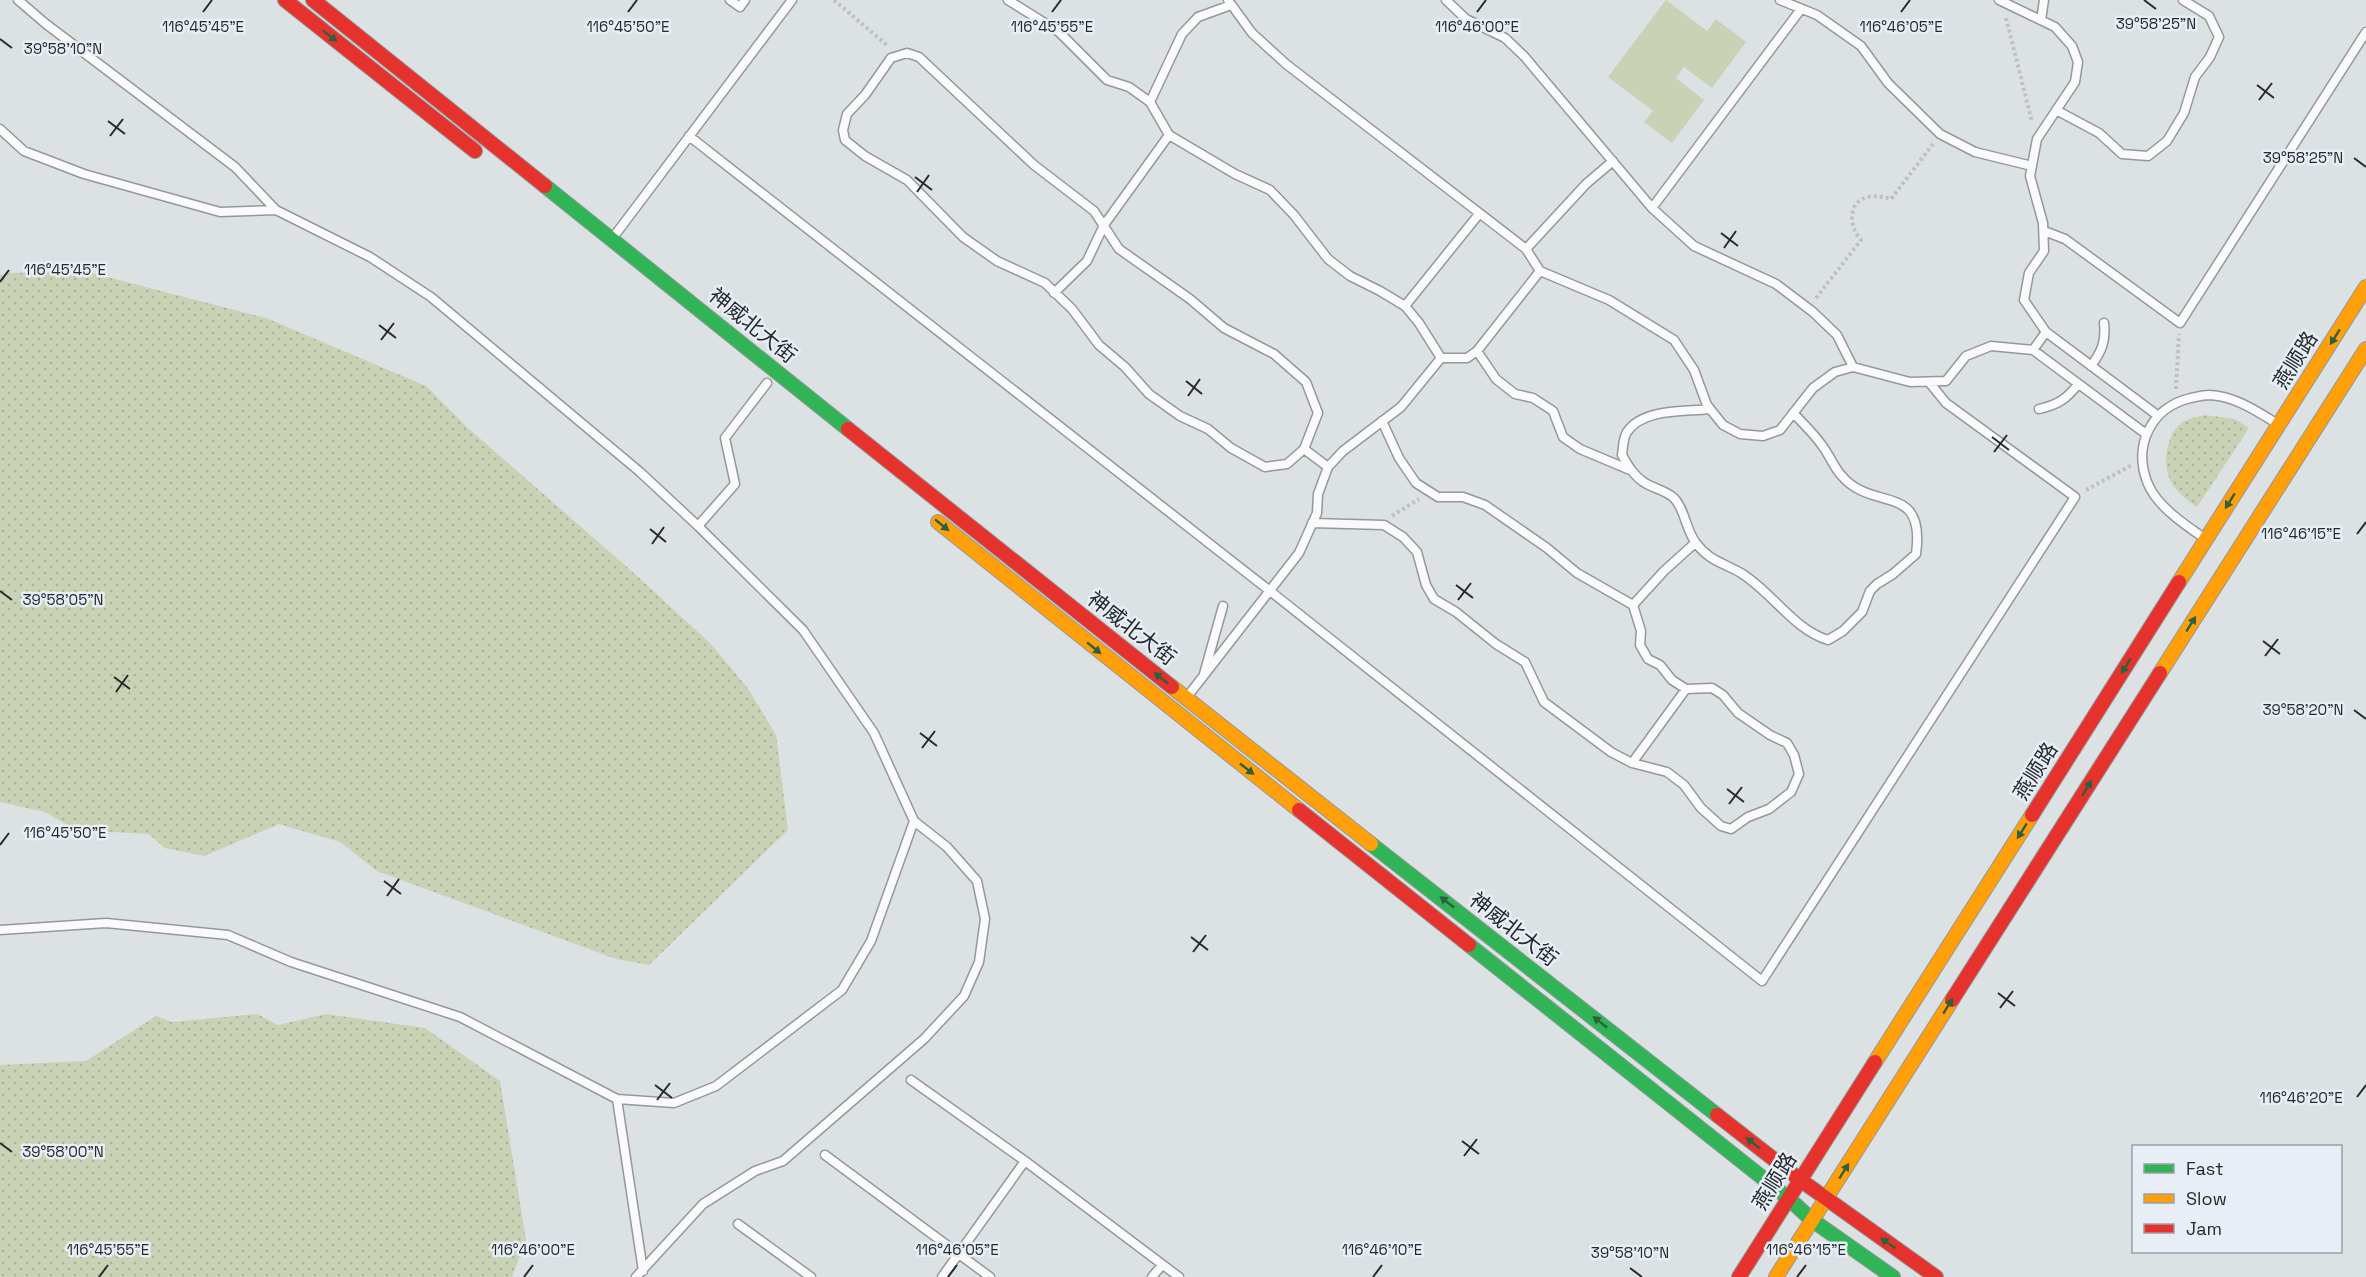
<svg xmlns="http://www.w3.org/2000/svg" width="2366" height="1277" font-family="'Space Grotesk','Noto Sans SC',sans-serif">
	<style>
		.grass { fill: url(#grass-dots) }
		.pitch { fill: #c9d2b4 }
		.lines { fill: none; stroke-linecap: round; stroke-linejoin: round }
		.lane-casing { stroke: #94989a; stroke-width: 11 }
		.fast-casing { stroke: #94989a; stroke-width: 16 }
		.slow-casing { stroke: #94989a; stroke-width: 16 }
		.jam-casing { stroke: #94989a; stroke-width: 16 }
		.path { stroke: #bfc0c1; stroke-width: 4; stroke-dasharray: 3 3; stroke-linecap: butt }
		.lane { stroke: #fafafb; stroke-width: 8 }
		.fast { stroke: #30b455; stroke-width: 14 }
		.slow { stroke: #ff9f0a; stroke-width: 14 }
		.jam { stroke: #e5322d; stroke-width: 14 }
		.oneway { fill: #2b613d }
		.ticks { fill: none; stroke: #272a2d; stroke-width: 2 }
		.labels { text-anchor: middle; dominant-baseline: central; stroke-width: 5; stroke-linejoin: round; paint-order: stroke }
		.street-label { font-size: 21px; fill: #272a2d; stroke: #e7eef5 }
		.ticks-label { font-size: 15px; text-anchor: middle; fill: #272a2d; stroke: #e7eef5; stroke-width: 5; stroke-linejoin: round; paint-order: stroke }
	</style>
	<defs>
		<pattern id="grass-dots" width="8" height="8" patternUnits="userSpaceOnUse" patternTransform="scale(1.5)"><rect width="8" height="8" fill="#c9d2b4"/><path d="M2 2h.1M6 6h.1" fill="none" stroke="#adb49b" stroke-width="1.8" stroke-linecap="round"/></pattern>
	</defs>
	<rect width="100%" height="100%" fill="#dce1e4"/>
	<path class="grass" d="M84,271l182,47 160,68 42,42 168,147 76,70 37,45 27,45 12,95 -139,135 -33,-6 -239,-88 -37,-29 -61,-18 -75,32 -39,-8 -16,-14 -73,-4 -31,-18 -45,-10v-527l11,-2z
		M2205,415l30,4 14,9 -52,79c-10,-7 -24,-17 -28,-30 -6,-15 -2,-41 10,-52 8,-7 17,-8 26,-10z
		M257,1014l21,11 48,-11 99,14 75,53 26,159 -14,37h-512v-212l86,-4 70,-45 16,6z"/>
	<path class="pitch" d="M1666,0l41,31 9,-12 30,23 -34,46 -28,-21 -8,11 28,22 -32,43 -28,-21 9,-11 -45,-34z"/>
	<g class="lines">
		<g class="lane-casing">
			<path id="lane" d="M18,0l28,24 189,143 41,43 94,47 61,40 209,175 58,54
				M730,0l10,7 5,-7
				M1008,0l51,32 48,48 22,7 21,15 19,33 66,39 35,16 24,25 34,44 22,17 30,15 25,15 14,17 22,35
				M1228,0l24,33 34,31 240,185 14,22 69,29 65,40 20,30 13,35 16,20 17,9 23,2 17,-6 33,-42 22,-16 18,-5 57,15 36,-1 20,-25 25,-10 42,4 113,84
				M1446,0l20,19 39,19 19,18 128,152 42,38 82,38 37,28 24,23 16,32
				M1780,0l37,15 44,31 27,37 52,51 35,18 57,14
				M1999,0l56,27 17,19 6,16 -3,20 -38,57 -7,37 13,47 1,28 -15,22 -5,27 22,32 111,83
				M2041,20l3,-20
				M907,53l12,4 115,108 60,46 25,38 71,50 34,29 50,26 32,28 12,31 -14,36 -17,15 -22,3 -34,-19 -23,-19 -28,-13 -31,-22 -24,-27 -26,-22 -27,-36 -27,-26 -48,-22 -34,-24 -56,-57 -42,-24 -20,-16 -2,-10 4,-16 18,-19 26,-37z
				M1150,102l32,-68 16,-17 33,-12
				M2056,110l43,23 23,21 26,2 19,-15 17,-28 11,-36 15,-20 9,-20 -10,-21 -26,-16
				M0,129l24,22 60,23 136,38 56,-2
				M689,136l581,455 492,390 313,-484 -129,-94 -17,-21
				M1652,208l149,-199
				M2044,231l21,8 115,84 186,-291
				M612,239l180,-239
				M1526,249l60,-65 27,-23
				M1054,293l33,-32 17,-36 65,-90
				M1405,306l74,-92
				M2033,350l13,-18
				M1477,351l19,28 19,15 18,4 20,13 10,26 17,12 50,21
				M2091,366c11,-15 15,-25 13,-43
				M1710,409c-26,3 -67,-1 -83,23 -4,6 -4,16 -5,23 6,11 12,21 23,28 10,6 20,7 29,15 11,11 12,33 22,45 13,18 28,20 45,30 32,20 52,56 87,67l15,-9 19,-19 8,-21 7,-7 16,-10 23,-20c10,-73 -44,-41 -75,-79 -8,-9 -12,-21 -20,-31 -8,-11 -18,-21 -28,-31
				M2039,409c18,-4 28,-10 39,-25
				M1304,449l24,18
				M1312,523l72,2 19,12 14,15 9,33 8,14 22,13 40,32 29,18 19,40 67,50 21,11 35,9 17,13 17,23 20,18 10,3 17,-12 21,-8 22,-17 8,-18 -5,-19 -7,-12 -17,-8 -32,-22 -15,-18 -11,-7 -26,1 -14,-9 -12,-15 -12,-6 -8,-14 1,-14 -8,-26 -56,-32 -30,-25 -62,-43 -22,-8h-25l-22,-14 -17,-25 -17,-37
				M2204,538c-19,-13 -47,-32 -56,-54 -16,-38 3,-77 43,-86 5,-1 12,-3 18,-3 25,1 46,15 67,28
				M1633,605l31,-34 31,-28
				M1204,674l19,-68
				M1187,697l112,-144 18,-40 1,-19 10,-27 15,-16 58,-44 40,-49h26l10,-7 63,-80
				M1632,763l54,-74
				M0,930l106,-7 122,12 63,27 169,55 157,82 57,4 42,-17 126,-96 29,-49 43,-120 -40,-88 -71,-103 -105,-104 37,-42 -10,-46 42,-55
				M911,1080l114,81 154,116
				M617,1099l26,172
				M825,1155l165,122
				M738,1224l73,53
				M636,1277l67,-73 52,-33 28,-10 141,-122 40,-43 15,-34 6,-43 -8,-38 -30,-34 -33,-26
				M942,1277l83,-116
				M1152,1277l10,-12"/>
		</g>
		<g class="fast-casing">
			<path id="fast" d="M545,186l303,243
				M1371,844l346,271
				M1469,945l319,253 24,22 81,57"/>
		</g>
		<g class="slow-casing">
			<path id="slow" d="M938,522l361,288
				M2179,582l187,-295
				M2160,673l206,-324
				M1172,687l199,157
				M1875,1062l157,-247
				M1776,1277l176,-277"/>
		</g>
		<g class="jam-casing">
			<path id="jam" d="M285,0l190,151
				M313,0l232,186
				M848,429l324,258
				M1299,810l170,135
				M2032,815l147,-233
				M1952,1000l208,-327
				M1717,1115l82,64 137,98
				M1739,1277l136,-215"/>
		</g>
		<path class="path" d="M834,0l54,46
			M2006,18l26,104
			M1816,298l45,-58c-12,-13 -14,-38 7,-43 8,-2 16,0 23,2l42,-55
			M2176,389l3,-55
			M2086,490l46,-25
			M1392,516l27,-17"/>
		<use href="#lane" class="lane"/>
		<use href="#fast" class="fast"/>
		<use href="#slow" class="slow"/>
		<use href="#jam" class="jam"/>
	</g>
	<defs><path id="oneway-solid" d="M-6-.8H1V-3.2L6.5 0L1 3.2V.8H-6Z" transform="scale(1.5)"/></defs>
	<g class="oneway">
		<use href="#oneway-solid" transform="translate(330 36) rotate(38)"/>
		<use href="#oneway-solid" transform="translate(2335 337) rotate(122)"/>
		<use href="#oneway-solid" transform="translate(2230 501) rotate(122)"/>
		<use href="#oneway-solid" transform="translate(942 525) rotate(39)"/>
		<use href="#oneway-solid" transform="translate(2191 624) rotate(-58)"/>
		<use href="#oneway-solid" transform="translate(1094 648) rotate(39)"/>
		<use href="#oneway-solid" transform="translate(2126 666) rotate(122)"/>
		<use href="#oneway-solid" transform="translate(1161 678) rotate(-142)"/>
		<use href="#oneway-solid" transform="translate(1247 769) rotate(38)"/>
		<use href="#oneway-solid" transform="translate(2087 788) rotate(-58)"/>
		<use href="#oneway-solid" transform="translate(2022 831) rotate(122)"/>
		<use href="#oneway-solid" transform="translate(1447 902) rotate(-142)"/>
		<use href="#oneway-solid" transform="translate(1948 1006) rotate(-58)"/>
		<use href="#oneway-solid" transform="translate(1600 1022) rotate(-142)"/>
		<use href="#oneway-solid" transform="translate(1753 1143) rotate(-142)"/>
		<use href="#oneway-solid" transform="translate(1844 1171) rotate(-58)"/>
		<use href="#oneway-solid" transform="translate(1888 1243) rotate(-145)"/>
	</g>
	<path class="ticks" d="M2144,0l12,9M203,12l9,-12M628,12l9,-12M1052,12l9,-12M1477,12l9,-12M1901,12l9,-12M0,39l12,9M2257,85l17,13M2259,100l13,-17M108,121l17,13M110,136l13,-17M2354,158l12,9M915,177l17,13M917,192l12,-17M1721,233l17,13M1724,248l12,-17M0,282l9,-12M379,325l17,13M381,340l13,-17M1186,381l16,13M1188,396l12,-17M1992,437l17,13M1994,452l13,-17M650,529l16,13M2357,534l9,-12M652,544l12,-17M1456,585l17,13M0,591l12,9M1458,600l13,-17M2263,641l17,13M2265,656l13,-17M114,677l16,12M116,692l12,-17M2354,710l12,9M920,733l17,13M922,748l13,-17M1727,789l17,13M1729,804l13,-17M0,845l9,-12M384,881l17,13M387,896l12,-17M1191,937l17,13M1193,952l13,-17M1998,993l17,13M2000,1008l13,-17M655,1085l17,13M2357,1097l9,-12M657,1100l13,-17M1462,1141l17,13M0,1143l12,9M1464,1156l13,-17M1630,1268l12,9M99,1277l9,-12M524,1277l9,-12M948,1277l9,-12M1373,1277l9,-12M1797,1277l9,-12"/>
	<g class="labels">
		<g class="street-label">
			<text transform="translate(753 325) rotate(39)">神威北大街</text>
			<text transform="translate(2295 360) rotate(-58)">燕顺路</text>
			<text transform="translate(1132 628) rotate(38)">神威北大街</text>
			<text transform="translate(2035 771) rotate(-58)">燕顺路</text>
			<text transform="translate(1514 929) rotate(38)">神威北大街</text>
			<text transform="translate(1774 1181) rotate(-58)">燕顺路</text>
		</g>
	</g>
	<g class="ticks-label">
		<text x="2156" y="29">39°58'25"N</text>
		<text x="203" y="32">116°45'45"E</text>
		<text x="628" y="32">116°45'50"E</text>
		<text x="1052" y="32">116°45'55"E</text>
		<text x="1477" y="32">116°46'00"E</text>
		<text x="1901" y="32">116°46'05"E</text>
		<text x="63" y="54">39°58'10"N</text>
		<text x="2303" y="163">39°58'25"N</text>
		<text x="65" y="275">116°45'45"E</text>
		<text x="2301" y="539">116°46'15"E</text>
		<text x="63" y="605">39°58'05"N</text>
		<text x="2303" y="715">39°58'20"N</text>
		<text x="65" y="838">116°45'50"E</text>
		<text x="2301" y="1103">116°46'20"E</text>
		<text x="63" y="1157">39°58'00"N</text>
		<text x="108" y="1255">116°45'55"E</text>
		<text x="533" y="1255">116°46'00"E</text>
		<text x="957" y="1255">116°46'05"E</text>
		<text x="1382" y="1255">116°46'10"E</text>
		<text x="1806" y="1255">116°46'15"E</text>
		<text x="1630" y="1258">39°58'10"N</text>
	</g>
	<rect x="2132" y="1145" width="210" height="108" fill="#e7eef5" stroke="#9aa0a5" stroke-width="1.5"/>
	<rect x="2144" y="1164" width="30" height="9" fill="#30b455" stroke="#9aa0a5" stroke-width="1.5"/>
	<text x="2186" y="1175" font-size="18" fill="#272a2d">Fast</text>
	<rect x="2144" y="1194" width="30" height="9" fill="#ff9f0a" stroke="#9aa0a5" stroke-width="1.5"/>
	<text x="2186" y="1205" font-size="18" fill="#272a2d">Slow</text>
	<rect x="2144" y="1224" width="30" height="9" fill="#e5322d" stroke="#9aa0a5" stroke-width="1.5"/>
	<text x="2186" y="1235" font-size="18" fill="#272a2d">Jam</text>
</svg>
